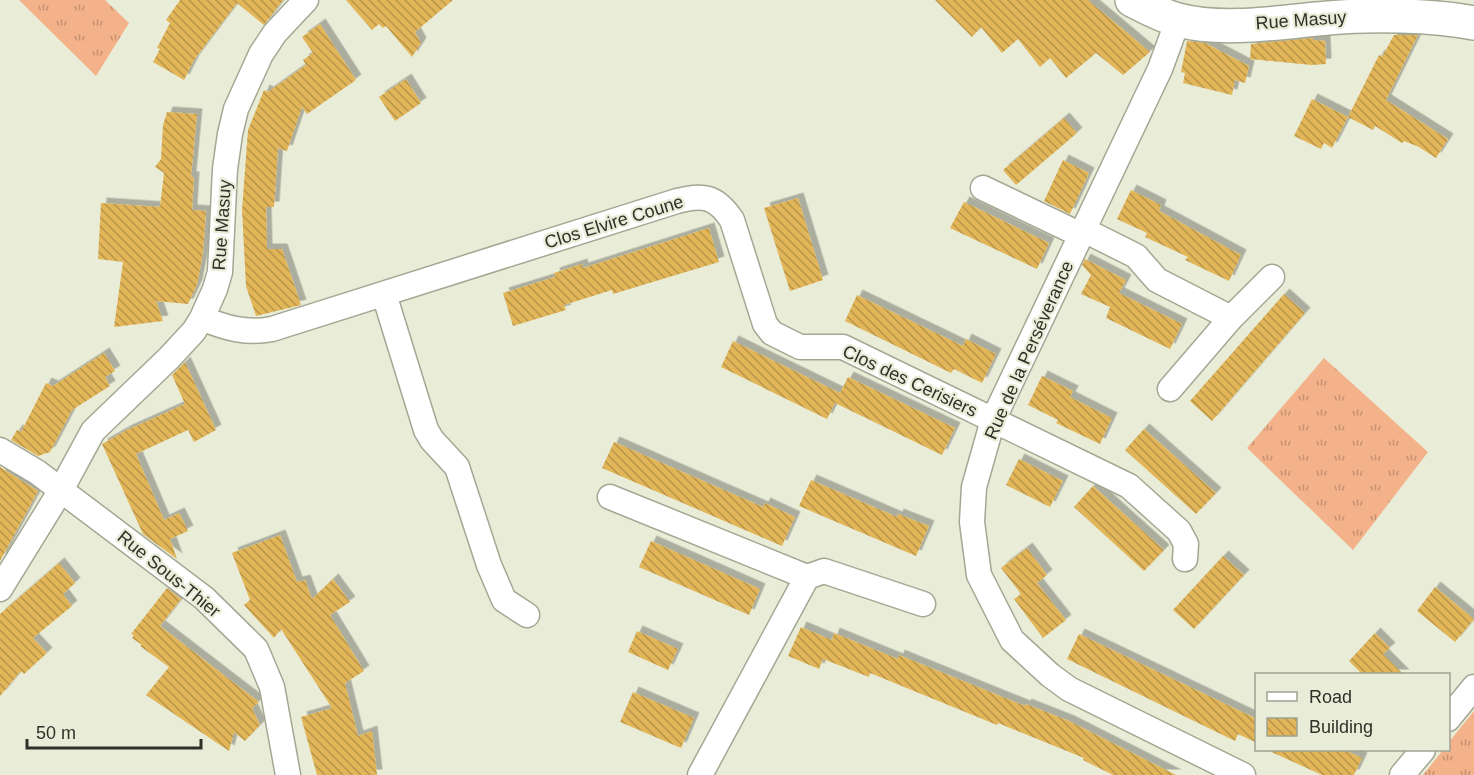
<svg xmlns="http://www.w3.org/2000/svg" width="1474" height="775" font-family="Arial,sans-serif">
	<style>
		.grass { fill: url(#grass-tufts) }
		.building { fill: url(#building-back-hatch); filter: url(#shadow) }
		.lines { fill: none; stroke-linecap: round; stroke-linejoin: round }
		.street-casing { stroke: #a3a793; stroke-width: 27 }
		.secondary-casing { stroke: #a3a793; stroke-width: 36 }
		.street { stroke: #fff; stroke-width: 24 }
		.secondary { stroke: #fff; stroke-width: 33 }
		.labels { text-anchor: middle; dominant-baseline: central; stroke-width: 4.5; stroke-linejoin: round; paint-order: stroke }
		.street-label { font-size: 18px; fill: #2f3129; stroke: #e9edd8 }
	</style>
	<defs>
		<pattern id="grass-tufts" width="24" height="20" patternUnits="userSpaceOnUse" patternTransform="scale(1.5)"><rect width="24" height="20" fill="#f4b28a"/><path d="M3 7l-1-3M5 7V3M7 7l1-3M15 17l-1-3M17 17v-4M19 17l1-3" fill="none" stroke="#c69171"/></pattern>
		<pattern id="building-back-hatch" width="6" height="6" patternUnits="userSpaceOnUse" patternTransform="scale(1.5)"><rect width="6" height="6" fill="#e2b659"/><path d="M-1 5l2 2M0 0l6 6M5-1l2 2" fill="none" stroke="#b8954a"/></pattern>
		<filter id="shadow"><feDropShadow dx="5.5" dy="-5.5" stdDeviation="0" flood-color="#0004"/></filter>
	</defs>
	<rect width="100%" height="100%" fill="#e9edd8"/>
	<path class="grass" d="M19,0h86l24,23 -33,53z
		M1324,358l104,94 -75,98 -106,-102z
		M1474,711v64h-51l20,-25h5l1,-8z"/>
	<path class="building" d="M180,0h103l-19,25 -27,-22 -43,57 -10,20 -31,-18 7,-13 -3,-1 13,-25 -4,-3z
		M346,0h107l-38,32 6,11 -9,14 -26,-31 -3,2 -4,-4 -7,6z
		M935,0h153l62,52 -27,23 -27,-22 -30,25 -16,-20 -10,9 -22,-28 -16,14 -21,-26 -9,10z
		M320,24l36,56 -49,34 -5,-7 -15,44 -9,-3 -4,59h-8l1,42h15l19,56 -45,11 -10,-30 -4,-76 6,-80 16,-40 4,2 38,-27 -3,-5 10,-7 -11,-16z
		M1394,35h24l-32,65 62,39 -12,19 -17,-11 -15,-6 -2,2 -27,-17 -2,4 -25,-13 31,-62 3,2z
		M1313,38v2l12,1 1,23 -14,1 -62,-6 1,-15z
		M1187,41l18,2 44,23 -4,17 -10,-3 -3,15 -49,-12 2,-10 -4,-1z
		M406,79l15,24 -26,18 -16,-24z
		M1312,99l36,18 -16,31 -8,-5 -3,6 -27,-13z
		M167,112l30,2 -6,63h3l-2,33 14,1 -3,42 -6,32 -9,19 -32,-3 7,20 -49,6 9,-65 -25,-3 3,-56 59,4 4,-34 -9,-6 6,-8 2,-34z
		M1064,118l13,15 -61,52 -13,-15z
		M1063,160l26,13 -19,41 -26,-13z
		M1131,190l30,15 -2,6 82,44 -12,26 -44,-21 3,-3 -43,-20 2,-4 -30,-14z
		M798,198l25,82 -33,11 -26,-83z
		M964,202l85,41 -12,26 -87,-41z
		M709,228l10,34 -106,32 -1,-4 -48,15 2,5 -53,16 -10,-33 52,-16 -1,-4 28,-9 1,4z
		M1085,259l41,21 -7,13 63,31 -12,25 -64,-31 4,-11 -29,-13 10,-19 -9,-10z
		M1284,294l21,19 -93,108 -22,-20z
		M857,295l106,51 3,-7 30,15 -14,29 -28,-14 -3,4 -106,-52z
		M733,341l107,52 -13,26 -106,-52z
		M104,353l11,18 -10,6 5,9 -38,24 -22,42 -12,4 -27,-16 6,-10 4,2 25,-49 7,3z
		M185,362l31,68 -22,12 -6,-12 -52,24 28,66 15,-7 9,18 -18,8 7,20 -34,-25 -41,-90 25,-14 58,-26 -13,-29z
		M1042,376l31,15 -3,6 42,21 -12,26 -44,-21 2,-3 -30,-15z
		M848,377l107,51 -13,27 -107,-52z
		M1144,429l72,64 -20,21 -71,-64z
		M614,442l149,65 2,-4 30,14 -13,29 -180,-78z
		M1019,459l44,22 -13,26 -44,-22z
		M0,467l38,24 -38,70z
		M811,480l86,37 1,-3 31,12 -13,30 -117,-50z
		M1093,486l71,64 -20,21 -70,-64z
		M280,535l17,47 8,-2 7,19 21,-20 17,23 -20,13 34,56 -19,12 13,53 14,-5 5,44h-60l-16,-58 31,-9 -51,-79 -7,9 -30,-33 6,-5 -18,-47z
		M651,541l109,48 -11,26 -110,-48z
		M1027,548l20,27 -10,8 29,37 -23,18 -29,-39 7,-5 -20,-26z
		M1223,556l21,19 -50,54 -21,-19z
		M59,563l16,20 -12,11 9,12 -39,32 14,15 -23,21 -3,-3 -21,25v-82z
		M1435,587l39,32 -19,23 -38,-31z
		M167,588l14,11 -21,27 99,76 -7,6 8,17 -15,16 -11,-9 -5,19 -83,-56 23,-28 -29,-21 2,-1 -10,-7 2,-3 -3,-1z
		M801,627l31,13 2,-7 64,26 1,-4 126,51 1,-2 43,17 107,54h-63l-30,-15 1,-2 -86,-35 -1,2 -127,-52 -1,4 -46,-18 -4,10 -31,-13z
		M637,631l41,18 -10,21 -40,-18z
		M1375,633l15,15 -7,6 21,21h-41l-14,-14z
		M1079,634l178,85v24l-19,-9 -3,7 -168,-82z
		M633,692l61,26 -13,30 -61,-26z
		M1267,750h77l18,8 -8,17h-32z"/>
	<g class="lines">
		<g class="street-casing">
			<path id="street" d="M1178,20l-18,49 -167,351 -19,67 -2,35 7,53 33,65 38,35 19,14 174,86
				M983,188l98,47
				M1084,230l52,26 21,24 74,38
				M384,294l42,136 6,10 25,27 32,98 15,35 23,15
				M202,318c23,10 45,16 70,11l405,-128c26,-7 39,-5 55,19l33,104 7,9 28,14h43l286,139 50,45 7,13 -1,15
				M1170,389l61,-71 41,-41
				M0,450l37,22 167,126 52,51 16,38 16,88
				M610,497l197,80 17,-6 99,33
				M0,589l61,-99 32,-59 76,-73 25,-27 8,-13 13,-29 5,-17 5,-103 5,-35 6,-25 25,-55 14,-21 31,-33
				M1448,719l26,-32
				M700,775l107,-198
				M1402,775l21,-25"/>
		</g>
		<g class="secondary-casing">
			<path id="secondary" d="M1132,0c14,7 30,16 46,20 46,12 103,2 150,-2 43,-4 104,-3 146,5"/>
		</g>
		<use href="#street" class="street"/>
		<use href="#secondary" class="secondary"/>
	</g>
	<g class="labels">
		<g class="street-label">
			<text transform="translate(1301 20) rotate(-4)">Rue Masuy</text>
			<text transform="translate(614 222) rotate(-17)">Clos Elvire Coune</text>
			<text transform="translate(222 225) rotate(-86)">Rue Masuy</text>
			<text transform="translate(1029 350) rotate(-66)">Rue de la Perséverance</text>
			<text transform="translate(910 381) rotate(25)">Clos des Cerisiers</text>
			<text transform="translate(169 574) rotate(39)">Rue Sous-Thier</text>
		</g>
	</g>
	<rect x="1255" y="673" width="195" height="78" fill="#e9edd8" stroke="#9fa292" stroke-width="1.5"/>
	<rect x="1267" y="692" width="30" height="9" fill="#ffffff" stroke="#9fa292" stroke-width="1.5"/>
	<text x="1309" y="703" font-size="18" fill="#2f3129">Road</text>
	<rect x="1267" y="718" width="30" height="18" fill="url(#building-back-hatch)" stroke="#9fa292" stroke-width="1.5"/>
	<text x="1309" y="733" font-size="18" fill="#2f3129">Building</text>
	<path d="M27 739v9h174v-9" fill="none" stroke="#2f3129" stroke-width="3"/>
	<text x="36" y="739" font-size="18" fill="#2f3129" stroke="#e9edd8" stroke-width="4.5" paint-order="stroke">50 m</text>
</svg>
